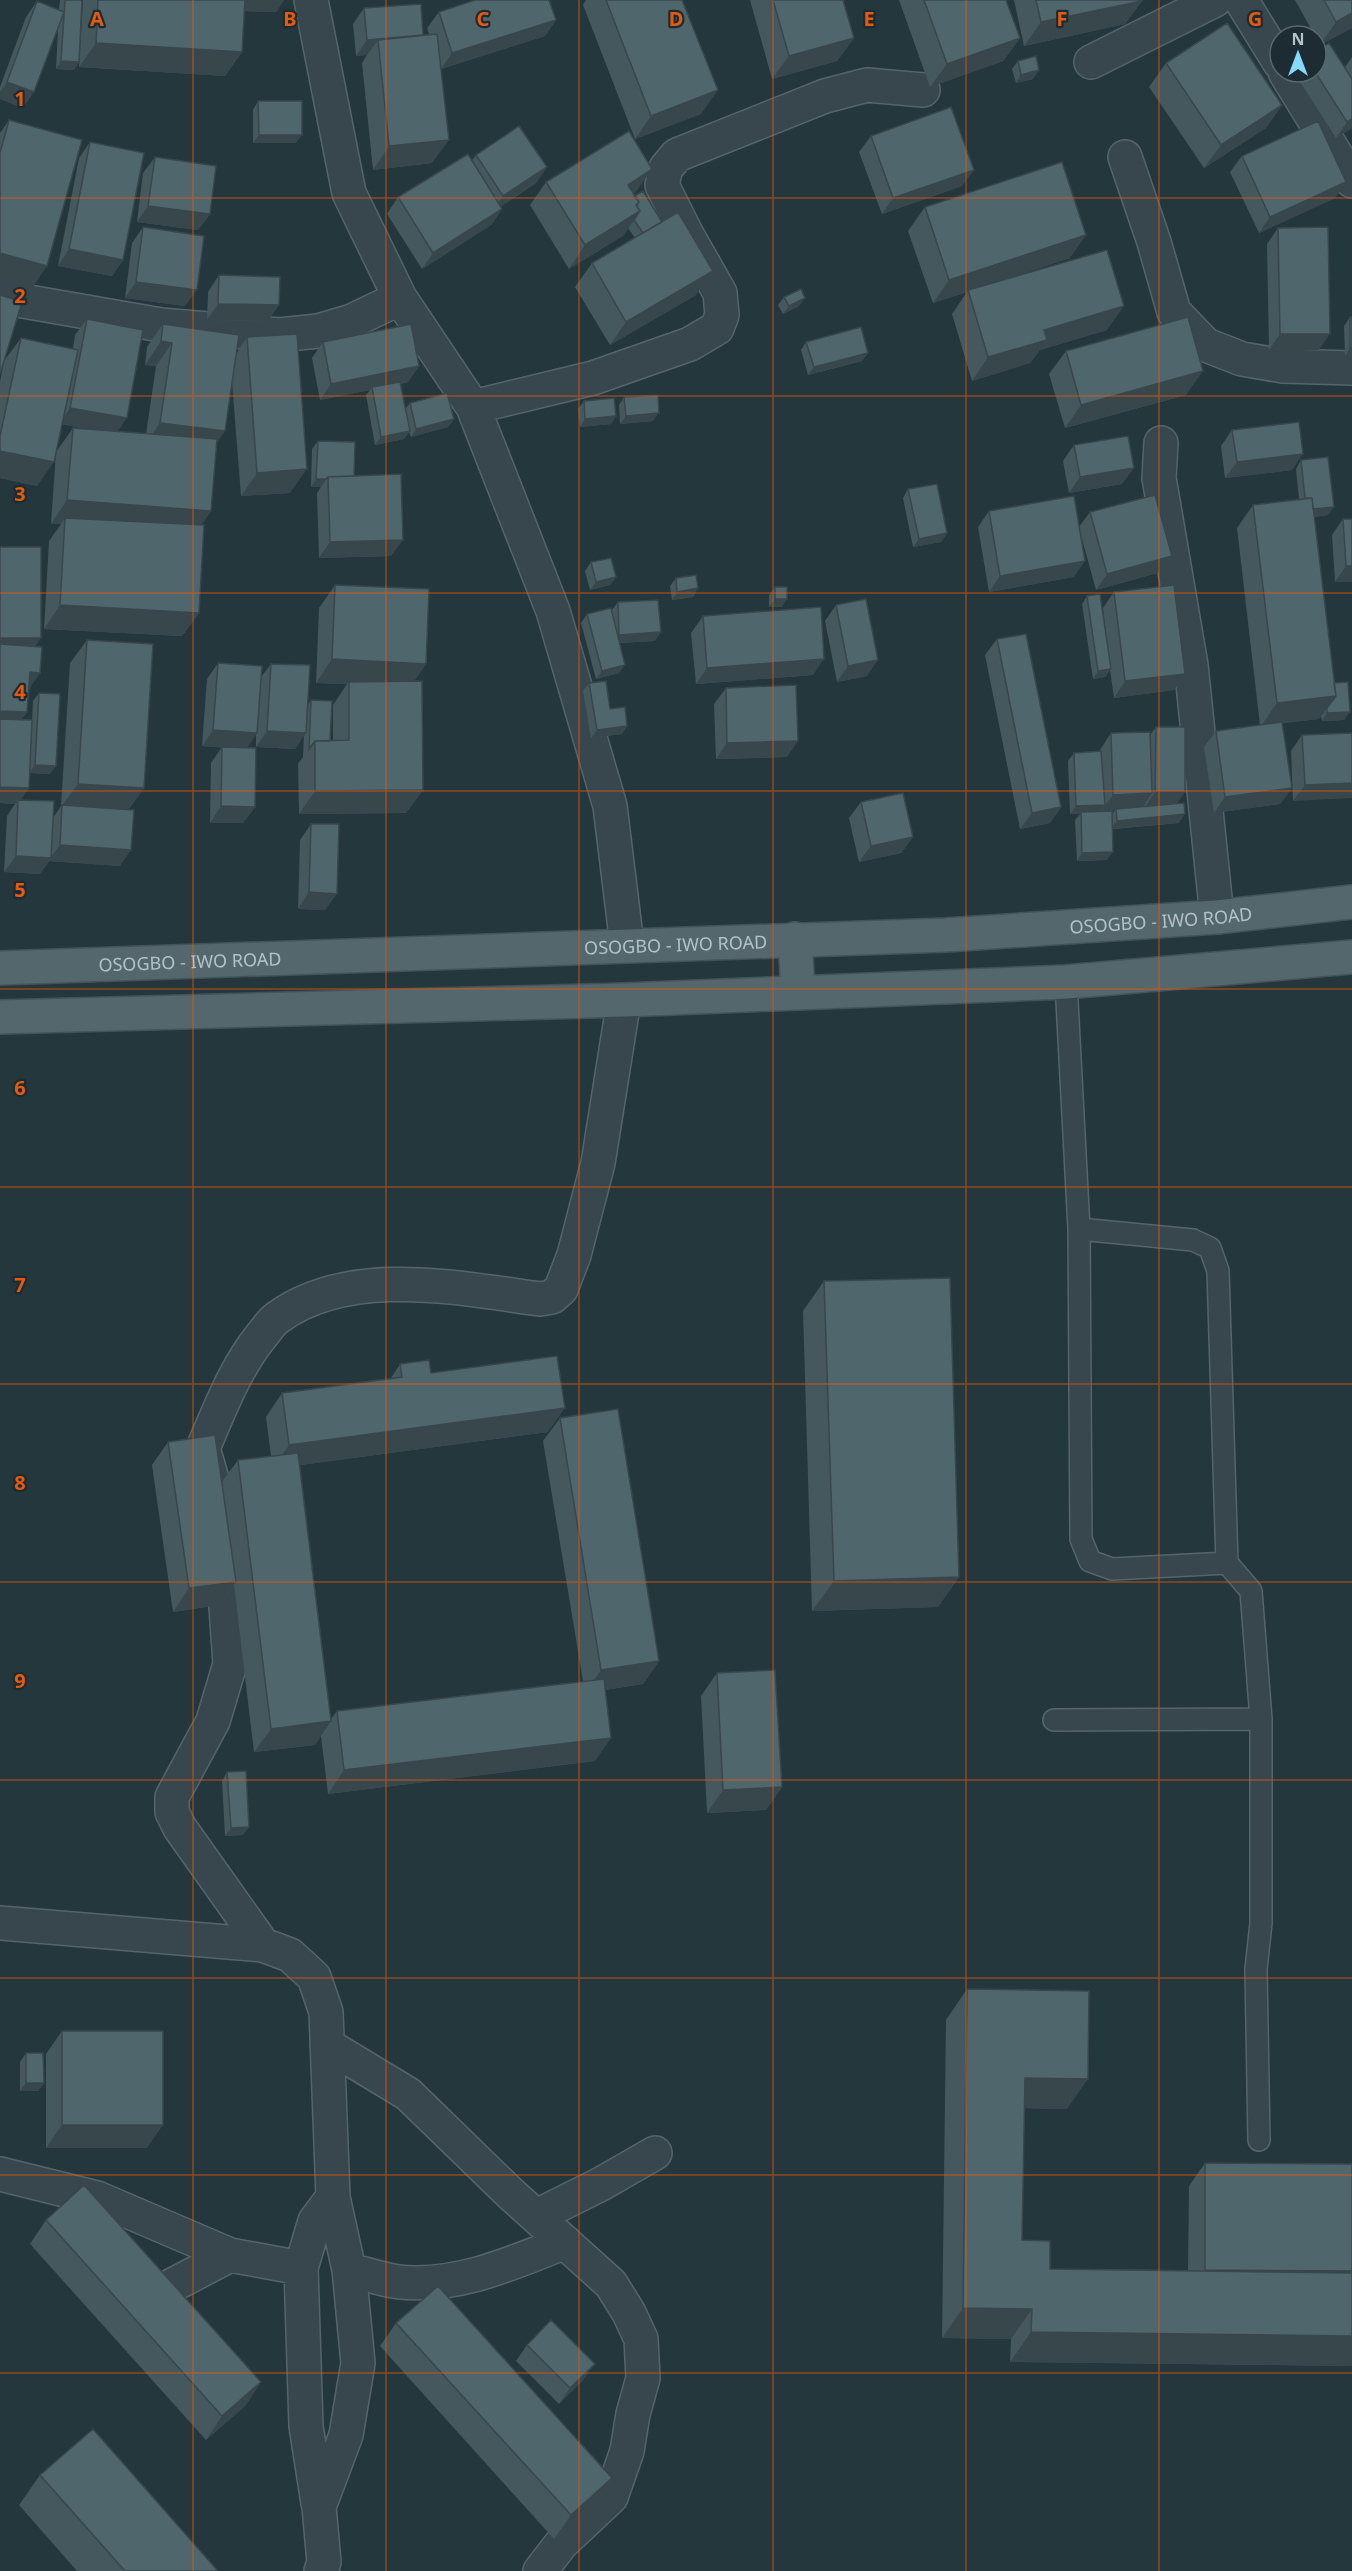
<svg xmlns="http://www.w3.org/2000/svg" width="1352" height="2571" font-family="'Noto Sans',sans-serif">
	<style>
		.lines { fill: none; stroke-linecap: round; stroke-linejoin: round }
		.lane-casing { stroke: #55656b; stroke-width: 24 }
		.street-casing { stroke: #55656b; stroke-width: 36 }
		.primary-casing { stroke: #435359; stroke-width: 36 }
		.lane { stroke: #37474d; stroke-width: 21 }
		.street { stroke: #37474d; stroke-width: 33 }
		.primary { stroke: #54676d; stroke-width: 33 }
		.wall { fill: #45585e; fill-rule: evenodd }
		.shaded-wall { fill: #38474c }
		.building { fill: #50666d; stroke: #38474c; stroke-width: 1.5 }
		.grid { fill: none; stroke: #e8590c; stroke-width: 1.5; stroke-opacity: 0.55 }
		.labels { text-anchor: middle; dominant-baseline: central; stroke-width: 4.5; stroke-linejoin: round; paint-order: stroke }
		.street-label { font-size: 18px; fill: #b2c2c8; stroke: #1c2c32 }
		.grid-label { font-size: 20px; text-anchor: middle; font-weight: bold; fill: #e8590c; stroke: #1c2c32; stroke-width: 4.5; stroke-linejoin: round; paint-order: stroke }
	</style>
	<rect width="100%" height="100%" fill="#23373d"/>
	<g class="lines">
		<g class="lane-casing">
			<path id="lane" d="M1066,982l13,247 2,310 9,22 22,8 115,-6 -9,-292 -8,-23 -17,-8 -114,-11
				M1227,1563l24,28 10,128v204l-5,46 3,171
				M1054,1720l207,-1"/>
		</g>
		<g class="street-casing">
			<path id="street" d="M311,0l38,193 51,105 73,109 80,204 57,195 17,139
				M1241,0l39,63
				M1091,62l124,-62
				M1285,72l67,109
				M1125,157l29,85 20,70 32,33 36,14 41,7 69,2
				M0,297l161,28 118,10 39,-4 34,-10 48,-23
				M473,407l120,-29 97,-34 27,-16 5,-13 -2,-22 -34,-60 -24,-48 4,-17 11,-13 148,-59 42,-11 56,5
				M1161,443l-2,35 32,187 26,252
				M212,1479l-9,-31c17,-39 32,-80 59,-113 5,-6 9,-13 15,-17 72,-53 181,-30 263,-19l12,-2 9,-8 13,-34 24,-92 26,-163
				M222,1551l8,113 -17,57 -41,76v15l8,16 83,117
				M0,1923l263,22 27,10 24,22 12,35 7,185 16,73 9,93 -12,72 -27,72 5,55 -3,9
				M327,2045l81,49 103,100 100,90 18,29 12,26 2,39 -10,36 -6,37 -16,46 -50,47 -21,27
				M0,2174l97,24 133,57 71,13
				M537,2216l64,-32 54,-31
				M349,2270c17,4 34,10 50,12 58,6 114,-19 166,-40
				M171,2286l59,-31
				M318,2503l-12,-77 -5,-158 14,-47 18,-24"/>
		</g>
		<g class="primary-casing">
			<g id="primary">
				<path d="M795,939l3,54"/>
				<path id="s1" d="M0,968l946,-33 271,-18 135,-15"/>
				<path d="M0,1017l624,-17 442,-18 286,-25"/>
			</g>
		</g>
		<use href="#lane" class="lane"/>
		<use href="#street" class="street"/>
		<use href="#primary" class="primary"/>
	</g>
	<path class="wall" d="M60,0h22l-3,62 -5,8 -18,-1 2,-40 -35,79 -23,-9v-12l26,-70 11,-16 22,9z
		M83,0h201l-8,12 -32,-1 -2,41 -17,24 -146,-9z
		M586,0h96l19,114 -66,25 -52,-134z
		M750,0h93l11,38 -17,23 -65,18z
		M899,0h107l14,38 -17,23 -73,26z
		M1014,0h128v1l-17,23 -101,22z
		M1295,0h57v28l-32,17 -4,-7v-2h-1z
		M364,8l59,27 6,-1 -2,-6 12,-16 117,8 -11,16 -104,33 -9,94 -59,7 -11,-107 5,-8 -11,1 -3,-32z
		M1352,57v22l-7,-12z
		M1018,61l15,18 -17,4 -4,-14z
		M1166,63l116,42 -16,23 -62,40 -55,-81z
		M1296,72h20l36,56 -16,10 -41,-64z
		M258,101l38,42h-43v-33z
		M9,120l22,170 -31,-9v-148z
		M871,136l91,50 -80,28 -23,-62z
		M90,142l33,118 -11,16 -54,-10 21,-108z
		M476,155l71,12 -11,16 -36,24 2,2 -11,16 -69,44 -35,-55 11,-17 74,-37z
		M1242,156l93,42 -76,35 -29,-61z
		M155,157l55,57 -12,16 -61,-8 6,-49z
		M546,182l90,10 -3,2 63,101 -86,50 -35,-58 17,-24 43,-25 -7,-10 -4,7 -55,34 -39,-64z
		M925,207l145,51 -67,22 104,50 -67,20 -10,13 -58,18 -20,-67 15,-22 -34,11 -25,-72z
		M143,227l42,79 -60,-8 7,-55z
		M1278,228l41,122h-50l-2,-106z
		M219,275l49,46 -61,-1 1,-28z
		M784,297l15,9 -16,8 -5,-9z
		M1350,317h2v39h-7l-1,-30z
		M87,319l31,113 28,2 10,-68 -11,-1 2,-18 16,-23 74,29 10,-16 43,156 -49,3 -9,-114 -16,62 -5,67 -10,14 -2,88 -17,23 -138,-7 5,-88 12,-17h-10l5,-72 17,-24 17,2 -28,-6 -25,62 -37,-8v-96l4,-21 17,-23 52,11 2,-14z
		M323,342l96,24 -11,16 -7,2 4,25 5,-6 44,16 -6,8 -37,10 -2,-5 -5,7 -29,6 -9,-50 4,-5 -50,10 -8,-42z
		M806,342l62,11 -6,8 -54,14 -7,-25z
		M1066,351l120,44 -121,33 -16,-54z
		M624,397l29,24 -33,3 -1,-19z
		M584,401l32,15 -5,8 -31,3 -2,-18z
		M1232,430l60,40 -67,8 -4,-32z
		M318,441l36,35 37,80 -72,2 -2,-65 4,-6h-10l1,-38z
		M1074,445l48,39 -53,9 -6,-32z
		M1301,460l27,55 -14,2 20,166 10,37 -22,1 -1,-5 -2,3 -37,4 10,65 -12,16 -66,9 -10,-66 12,-16 44,-6 -23,-197 16,-23 46,-6 -3,-30z
		M908,489l39,44 -6,9 -28,5 -10,-49z
		M989,511l90,16 11,-15 82,44 -11,16 -65,18 -14,-51 -8,38 -85,15 -11,-65z
		M1343,519h9v63h-17l-3,-47z
		M591,562l25,15 -6,8 -20,5 -5,-19z
		M676,578l22,10 -5,9 -21,3 -2,-14z
		M335,585l91,79 -12,17 9,109 -17,23 -107,1 -1,-50 5,-7 1,-22 -9,14 -39,-2v-13l-9,14 8,59 -12,16h-33l1,-60 11,-16 -20,-1 5,-67 11,-16 43,14 10,-13 37,41 3,-5 19,41h3v-36l14,-21 -31,-1 3,-75z
		M775,587l7,20h-13v-12z
		M1114,592l71,82 -11,16 -60,8 -4,-28 -5,7 -12,2 -11,-75 5,-8 20,46 -4,-34z
		M618,602l37,39 -36,2v30l-23,6 -15,-56 6,-9 25,-1v-3z
		M836,605l31,71 -30,6 -12,-61z
		M703,616l110,59 -117,9 -5,-51z
		M997,639l64,168 -11,16 -30,6 -35,-174z
		M87,640l57,148 -16,22 -8,56 -71,-5 -9,13 -36,-2 3,-56 8,-12 -15,-1 35,-157 5,27 -11,15 -2,24 -5,7 9,26 2,-44 6,-8 11,81 -20,-1 -9,27 32,18 8,-12 9,-143z
		M589,683l21,26 17,17 -5,8 -31,4 -8,-47z
		M726,688l61,69 -71,2 -2,-55z
		M1156,727l21,76 2,20 -66,6 -6,31 -30,1 -2,-41 5,-6h-10l-2,-53 6,-8 26,-2v-1l11,-17 39,2zM1101,810v1l14,-1 -3,4 -12,-2z
		M1352,733l-59,68 -2,-50 11,-16z
		M861,802l52,35 -12,16 -42,9 -10,-44z
		M311,824l14,86 -27,-1 2,-69z
		M824,1281l135,296 -21,30 -126,4 -9,-300z
		M400,1364l31,9 117,59 -248,33 31,254 6,-8 246,-30 -40,-240 17,-23 99,243 -16,23 -38,6 -10,71 -267,33 -7,-58 -6,9 -61,7 -20,-167 -15,20 -46,7 -21,-147 16,-23 53,41 17,-23 33,-4 -5,-39 16,-24 109,-15z
		M717,1673l65,114 -16,23 -59,3 -6,-117z
		M227,1772l16,63 -18,1 -3,-55z
		M967,1989l100,120 -43,-1 -2,132 28,29 138,1 1,-84 16,-23 147,1v202l-342,-4 1,-23 -69,-1 4,-318z
		M62,2031l85,117h-101v-94z
		M26,2053l18,30 -6,8h-18v-29z
		M46,2220l215,162 -16,24 -39,34 -176,-196z
		M396,2323l216,155 -16,24 -42,37 -174,-193z
		M527,2345l56,35 -24,24 -43,-43z
		M40,2475l178,96h-141l-58,-66z"/>
	<path class="shaded-wall" d="M245,0h39l-8,12 -39,-1z
		M1142,1l-17,23 -101,22 17,-24z
		M1352,13v15l-32,17 16,-23z
		M556,20l-11,16 -104,33 11,-16z
		M423,36l-45,4 -11,15 -11,1 11,-16z
		M854,38l-17,23 -65,18 17,-23z
		M1020,38l-17,23 -73,26 17,-23z
		M96,43l146,9 -17,24 -146,-9z
		M61,61l18,1 -5,8 -18,-1z
		M1039,70l-6,9 -17,4 5,-8z
		M7,82l27,10 -11,16 -23,-9v-7z
		M718,90l-17,24 -66,25 16,-23z
		M1282,105l-16,23 -62,40 17,-23z
		M1352,119v9l-16,10 11,-16z
		M259,135h43l-6,8h-43z
		M449,140l-17,23 -59,7 16,-24z
		M547,167l-11,16 -44,29 11,-16z
		M652,169l-16,23 -25,16 17,-23z
		M974,170l-12,16 -80,28 11,-16z
		M1346,182l-11,16 -76,35 11,-16z
		M148,206l62,8 -12,16 -61,-8z
		M502,209l-11,16 -69,44 11,-16z
		M640,211l-16,24 -55,34 16,-24z
		M1086,235l-16,23 -101,33 -1,-1 -1,2 -34,11 16,-23z
		M69,249l54,11 -11,16 -54,-10z
		M0,253l47,13 -16,24 -31,-9z
		M713,271l-17,24 -86,50 16,-23z
		M136,282l61,8 -12,16 -60,-8z
		M805,298l-6,8 -16,8 6,-8z
		M218,304l61,1 -11,16 -61,-1z
		M1124,306l-17,24 -67,20 -10,13 -58,18 16,-24 56,-27z
		M1280,334h50l-11,16h-50z
		M161,341l11,2 -16,23 -11,-1z
		M1350,348h2v8h-7z
		M868,353l-6,8 -54,14 6,-8z
		M419,366l-11,16 -36,7v-2l-2,3 -50,10 11,-16z
		M1203,371l-17,24 -121,33 16,-23z
		M70,408l57,10 -11,16 -57,-10z
		M659,413l-6,8 -33,3 6,-8z
		M616,416l-5,8 -31,3 5,-8z
		M454,419l-6,8 -37,10 5,-8z
		M160,423l65,8 -16,24 -65,-9z
		M410,431l-6,8 -29,6 6,-8z
		M0,451l54,11 -17,24 -37,-8z
		M1303,454l-11,16 -67,8 12,-16z
		M1134,468l-12,16 -53,9 11,-16z
		M307,469l-17,24 -49,3 16,-23z
		M316,479h10l-5,8h-10z
		M67,500l144,11 -16,23 -130,-16 -4,6h-10z
		M1334,507l-6,8 -27,3 5,-8z
		M947,533l-6,9 -28,5 6,-8z
		M403,540l-12,16 -72,2 11,-16z
		M1172,556l-11,16 -65,18 11,-16z
		M1085,561l-11,16 -85,15 11,-16z
		M1346,566h6v16h-17z
		M616,577l-6,8 -20,5 6,-8z
		M698,588l-5,9 -21,3 5,-8z
		M775,599h12l-5,8h-13z
		M60,605l139,8 -17,23 -138,-7z
		M661,632l-6,9 -41,2 5,-8z
		M0,638h41l-11,16h-30z
		M332,659l94,5 -16,23 -61,-5 -2,2 -31,-1z
		M824,659l-11,16 -117,9 11,-16z
		M878,660l-11,16 -30,6 11,-16z
		M625,665l-6,8 -23,6 6,-8z
		M1111,669l-6,8 -12,2 5,-8z
		M30,672l10,1 -11,16z
		M1185,674l-11,16 -60,8 11,-17z
		M1336,696l-17,23 -58,7 16,-23z
		M0,711l27,1 -11,16h-16z
		M1350,712l-6,8 -22,1 5,-8z
		M627,726l-5,8 -31,4 6,-8z
		M213,730l44,3 -11,17 -44,-4z
		M267,731l39,2 -11,16 -39,-2z
		M798,741l-11,16 -71,2 11,-16z
		M35,765l21,1 -6,8 -21,-1z
		M1352,783v15l-59,3 12,-16z
		M78,784l66,4 -17,23 -66,-4z
		M0,787l29,1 -11,16v-4l-3,4 -15,-1z
		M1292,788l-12,16 -66,9 11,-16z
		M423,790l-17,23 -107,1 16,-23z
		M1155,792h30l-11,16h-30z
		M1152,793l-11,17 -25,-1 -1,1 -14,1 12,-16z
		M1105,805l-6,8 -18,-1 -1,2h-10l6,-8z
		M221,806l34,1 -12,16h-33z
		M1061,807l-11,16 -30,6 12,-16z
		M1185,814l-6,9 -68,6 6,-8z
		M913,837l-12,16 -42,9 12,-16z
		M60,845l71,5 -11,16 -71,-5 -9,13 -36,-2 12,-16 34,2z
		M1113,852l-6,8 -30,1 5,-8z
		M309,892l28,2 -12,16 -27,-1z
		M565,1408l-17,24 -276,37 17,-24z
		M959,1577l-21,30 -126,4 22,-30z
		M236,1582l-17,23 -46,7 16,-24z
		M659,1661l-16,23 -58,9 16,-23z
		M331,1721l-16,24 -61,7 17,-23z
		M611,1738l-16,23 -267,33 16,-24z
		M782,1787l-16,23 -59,3 16,-23z
		M249,1827l-6,8 -18,1 6,-8z
		M1025,2078l63,1 -21,30 -63,-1z
		M26,2083h18l-6,8h-18z
		M62,2125h101l-16,23h-101z
		M1205,2270l147,1v4l-164,18z
		M963,2308l69,1 -21,30 -69,-1z
		M1031,2332l321,4v30l-342,-4z
		M595,2364l-12,16 -24,24 11,-16z
		M261,2382l-16,24 -39,34 16,-24z
		M612,2478l-16,24 -42,37 17,-24z"/>
	<path class="building" d="M65,0h17l-3,62 -18,-1z
		M98,0h147l-3,52 -146,-9z
		M475,0h74l7,20 -104,33 -13,-41z
		M606,0h76l36,90 -67,26z
		M773,0h70l11,38 -65,18z
		M924,0h82l14,38 -73,26z
		M1036,0h106v1l-101,21z
		M1324,0h28v13l-16,9z
		M37,1l27,11 -30,80 -27,-10z
		M421,4l2,31 -56,5 -3,-32z
		M1227,23l55,82 -61,40 -55,-82z
		M437,34l12,106 -60,6 -11,-106z
		M1329,43l23,36v40l-5,3 -32,-50h1v-20z
		M1036,56l3,14 -18,5 -3,-14z
		M258,101h44v34h-43z
		M951,107l23,63 -81,28 -22,-62z
		M9,120l73,20 -35,126 -47,-13v-100z
		M1318,121l28,61 -76,35 -28,-61z
		M519,126l28,41 -44,29 -27,-41z
		M629,131l23,38 -24,16 11,17 -3,3 4,6 -55,34 -39,-63z
		M90,142l54,11 -21,107 -54,-11z
		M468,154l34,55 -69,44 -35,-56z
		M155,157l61,9 -6,48 -62,-8z
		M1062,162l24,73 -137,45 -24,-73z
		M643,191l19,31 -19,11 -9,-13 6,-9 -3,-5 2,-4 -5,-6z
		M678,212l35,59 -87,51 -34,-59z
		M143,227l61,9 -7,54 -61,-8z
		M1328,227l2,107h-50l-2,-106z
		M1107,250l17,56 -80,24 3,10 -59,17 -20,-67z
		M219,275l61,2 -1,28 -61,-1z
		M801,289l4,9 -16,8 -5,-9z
		M0,295l22,7 -22,72z
		M1188,317l15,54 -122,34 -15,-54z
		M1350,317h2v31h-2z
		M87,319l56,11 -16,88 -57,-10z
		M163,324l76,11 -14,96 -65,-8 12,-80 -11,-2z
		M411,324l8,42 -88,18 -8,-42z
		M861,327l7,26 -54,14 -8,-25z
		M297,334l10,135 -50,4 -10,-136z
		M21,338l57,12 -24,112 -54,-11v-15z
		M400,382l10,49 -29,6 -9,-50z
		M447,393l7,26 -38,10 -6,-26z
		M658,395l1,18 -33,3 -2,-19z
		M614,398l2,18 -31,3 -1,-18z
		M1299,422l4,32 -66,8 -5,-32z
		M73,428l144,11 -6,72 -144,-11z
		M1128,436l6,32 -54,9 -6,-32z
		M318,441l37,1 -1,34 -26,1 -2,2h-10z
		M1328,457l6,50 -21,2 -1,-11h-7l-4,-38z
		M401,474l2,66 -73,2 -2,-65z
		M937,484l10,49 -28,6 -11,-50z
		M1155,495l17,61 -65,18 -17,-62z
		M1074,496l11,65 -85,15 -11,-65z
		M1312,498l24,198 -59,7 -24,-198z
		M65,518l139,7 -5,88 -139,-8z
		M1343,519h9v47h-6z
		M0,547h41v91h-41z
		M611,558l5,19 -20,5 -5,-20z
		M696,575l2,13 -21,4 -1,-14z
		M335,585l94,4 -3,75 -94,-5z
		M1174,585l11,89 -60,7 -11,-89z
		M775,587h12v12h-12z
		M1100,594l11,75 -13,2 -11,-75z
		M866,599l12,61 -30,6 -12,-61z
		M658,600l3,32 -42,3 -1,-33z
		M821,607l3,52 -117,9 -4,-52z
		M611,608l14,57 -23,6 -15,-57z
		M1026,634l35,173 -29,6 -35,-174z
		M87,640l66,4 -9,144 -66,-4z
		M0,644l42,3 -2,26 -10,-1 -3,40 -27,-1z
		M218,663l44,3 -5,67 -44,-3z
		M271,664l39,1 -4,68 -39,-2z
		M422,681l1,109 -108,1v-50l34,-1v-58z
		M606,681l4,28 15,-2 2,19 -30,4 -8,-47z
		M1348,682l2,30 -23,1v-5l9,-12 -2,-13z
		M796,685l2,56 -71,2 -1,-55z
		M39,693l21,1 -4,72 -21,-1z
		M311,700l21,1 -2,40h-15l-6,8z
		M0,719l32,1 -3,68 -29,-1z
		M1282,722l10,66 -67,9 -9,-66z
		M1156,727h29v65h-30z
		M1150,732l2,61 -39,2 -2,-62z
		M1352,733v50l-47,2 -3,-50z
		M222,747l34,1 -1,59 -34,-1z
		M1101,751l4,54 -29,1 -2,-53z
		M903,793l10,44 -42,9 -10,-44z
		M18,800l36,1 -3,57 -35,-2z
		M1184,803l1,11 -68,7 -1,-12z
		M62,805l72,5 -3,40 -71,-5z
		M1112,811l1,41 -31,1 -1,-41z
		M311,824h28l-2,70 -28,-2z
		M950,1278l9,299 -125,4 -10,-300z
		M557,1356l8,52 -276,37 -7,-52 120,-16 -2,-13 29,-4 2,13z
		M618,1409l41,252 -58,9 -41,-252z
		M215,1435l21,147 -47,6 -21,-146z
		M298,1453l33,268 -60,8 -33,-269z
		M775,1670l7,117 -59,3 -6,-117z
		M604,1679l7,59 -267,32 -7,-59z
		M246,1771l3,56 -18,1 -4,-56z
		M967,1989l122,2 -1,88 -63,-1 -3,162 28,1v28l302,4v63l-321,-4 1,-23 -69,-1z
		M62,2031h101v94h-101z
		M26,2053h17l1,30h-18z
		M1205,2163l147,1v107l-147,-1z
		M84,2185l177,197 -39,34 -176,-196z
		M438,2286l174,192 -41,37 -175,-192z
		M551,2320l44,44 -25,24 -43,-43z
		M93,2429l125,142h-93l-85,-96z"/>
	<path class="grid" d="M193,0v2571M386,0v2571M579,0v2571M773,0v2571M966,0v2571M1159,0v2571M0,198h1352M0,396h1352M0,593h1352M0,791h1352M0,989h1352M0,1187h1352M0,1384h1352M0,1582h1352M0,1780h1352M0,1978h1352M0,2175h1352M0,2373h1352"/>
	<g class="labels">
		<g class="street-label">
			<text stroke="none"><textPath href="#s1" startOffset="1162">OSOGBO - IWO ROAD</textPath></text>
			<text stroke="none"><textPath href="#s1" startOffset="676">OSOGBO - IWO ROAD</textPath></text>
			<text stroke="none"><textPath href="#s1" startOffset="190">OSOGBO - IWO ROAD</textPath></text>
		</g>
	</g>
	<g class="grid-label">
		<text x="97" y="26">A</text>
		<text x="290" y="26">B</text>
		<text x="483" y="26">C</text>
		<text x="676" y="26">D</text>
		<text x="869" y="26">E</text>
		<text x="1062" y="26">F</text>
		<text x="1255" y="26">G</text>
		<text x="20" y="106">1</text>
		<text x="20" y="303">2</text>
		<text x="20" y="501">3</text>
		<text x="20" y="699">4</text>
		<text x="20" y="897">5</text>
		<text x="20" y="1095">6</text>
		<text x="20" y="1292">7</text>
		<text x="20" y="1490">8</text>
		<text x="20" y="1688">9</text>
	</g>
	<g transform="translate(1298 54)"><circle r="28" fill="#1c2c32" stroke="#58686e" stroke-width="1.5"/>
	<path d="M0-4.5L10 22L0 15L-10 22Z" fill="#85d9fa"/>
	<text y="-9" font-size="16" font-weight="bold" text-anchor="middle" fill="#b2c2c8">N</text>
	</g>
</svg>
